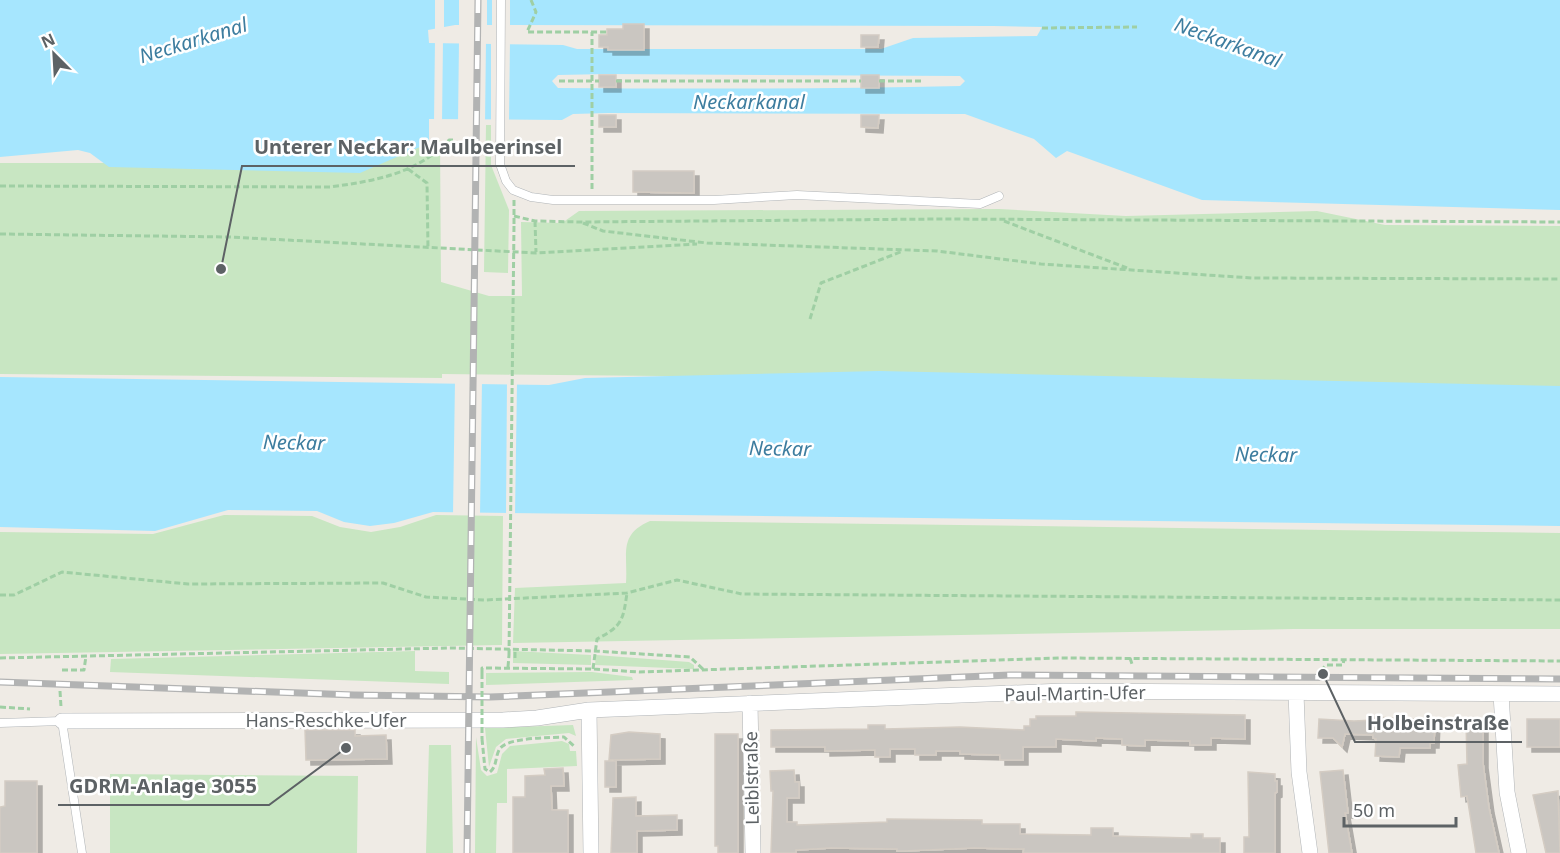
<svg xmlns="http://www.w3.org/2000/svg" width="1560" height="853" font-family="'Noto Sans',sans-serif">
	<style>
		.green { fill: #c8e6c2 }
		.water { fill: #a6e6fe; fill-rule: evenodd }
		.pier { fill: #efebe5 }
		.building { fill: #cac6c1; stroke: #d4ccc3; stroke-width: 1.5; filter: url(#shadow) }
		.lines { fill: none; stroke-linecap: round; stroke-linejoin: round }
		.service-casing { stroke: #b0b4b7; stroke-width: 9 }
		.minor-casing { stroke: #b0b4b7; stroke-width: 16 }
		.path { stroke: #9fcfa4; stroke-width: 3; stroke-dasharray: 6 3; stroke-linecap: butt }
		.service { stroke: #fff; stroke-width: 8 }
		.minor { stroke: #fff; stroke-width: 15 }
		.rail-casing { stroke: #b2b3b3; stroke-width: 7 }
		.rail { stroke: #fff; stroke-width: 4.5; stroke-dasharray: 14; stroke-linecap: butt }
		.path-bridge { stroke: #9fcfa4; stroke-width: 3; stroke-dasharray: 6 3; stroke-linecap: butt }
		.labels { text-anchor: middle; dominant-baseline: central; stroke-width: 5; stroke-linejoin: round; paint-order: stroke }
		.street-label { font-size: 18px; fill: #5d6265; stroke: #fff }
		.water-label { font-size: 20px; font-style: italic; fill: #3d7d9f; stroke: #fff }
		.leader { fill: none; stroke: #5d6265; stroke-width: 2 }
		.callout-dot { fill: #5d6265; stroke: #fff; stroke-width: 2 }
		.callout-label { font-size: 20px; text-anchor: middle; font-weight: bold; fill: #5d6265; stroke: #fff; stroke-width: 5; stroke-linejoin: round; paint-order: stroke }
	</style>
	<defs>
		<filter id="shadow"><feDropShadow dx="5" dy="5" stdDeviation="0" flood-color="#0004"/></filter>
	</defs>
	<rect width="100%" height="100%" fill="#efebe5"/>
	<path class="green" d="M486,125h5v40l18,45 -1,63 -24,-1z
		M440,140l1,142 48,14h33l-1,-74 41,1 17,-12 420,-2 127,7 191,-5 68,14 175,1v165l-688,-13 -430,-4v4l-442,-4v-211h370z
		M224,515l88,1 28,11 31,5 29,-5 36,-12 67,1 -1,129 -502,9v-122l153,2z
		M650,521l910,12v96h-267l-780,14 2,-55 111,-5c2,-30 -8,-48 24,-62z
		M415,651v20l34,1v12l-339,-12 1,-13z
		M513,651l78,4v10l-78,-2z
		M596,655l93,7 5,3v4l-99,-4z
		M592,672l40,5 1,3 -147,5v-12z
		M573,725l3,11 -7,-3 -63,6 -10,8 -7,20 -4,-39z
		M476,737l5,33 6,6 10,-3 5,-19 8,-8 52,-5 7,3 1,7h6l1,15 -70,3v34h-10l-1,50h-21z
		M429,745h22l2,108h-27z
		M110,774l248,2 -1,77h-247z"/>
	<path class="water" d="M0,0h1560v210l-358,-10 -135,-49 -11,7 -22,-19 -69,-25 -357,-1 -35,1 -11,6 -133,-1v24l-69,30 -251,-6 -19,-14 -12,-3 -78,7zM455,25l539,1 48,1 -5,9 -124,2 -32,11h-304l-14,-4 -134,-2 -1,-13zM607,74l353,2 5,5 -5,5c-134,3 -268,3 -402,2l-6,-7 6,-6z
		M879,371l681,15v140l-1127,-14 -39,11 -24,3 -26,-4 -27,-11 -89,-1 -73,21 -155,-4v-150l549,8 36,-7z"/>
	<path class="pier" d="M435,0h9v30l-9,2z
		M459,0h28v28h-28z
		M492,0h18v28h-18z
		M435,40l8,1 -1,81h-8z
		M459,41h27l-1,82 -27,-1z
		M491,41h19l-1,82h-18z
		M455,381h27l-2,134h-27z
		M507,381l10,1 -2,134h-9z"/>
	<path class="building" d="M623,24h21v26h-36v-3h-9v-12h8v-6h16z
		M861,35h18l-1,12h-17z
		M599,75h17v12h-17z
		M861,75h18v13h-18z
		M599,115h17v12h-17z
		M861,115h18l-1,13 -17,-1z
		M633,171h61v22l-61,-1z
		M1076,712l169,3v24l-34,-1v7h-21v-4l-45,-1v6l-23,-1v-6l-26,-1v3l-40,-2v8h-33v13h-23v-5l-40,-1v-3h-24v4h-21v-6h-25v8h-15v-7l-50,1v-4h-54v-17l97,-1v-4h17v4l75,-2 64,3v-4h6v-7h6v-3h40z
		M1374,717l61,3 -1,23h-4v5h-30l-1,9 -24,-1 1,-17 -3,-1v-3l-28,-1 -3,13 -9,-9h-15l1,-19 35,2 20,-1z
		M1527,719h33v28h-33z
		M1466,720h17v43l6,45 10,45h-23l-9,-57 -6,1 -3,-32 9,-1z
		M305,730h50v6l31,-1 1,24 -81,1z
		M629,732l31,2v25l-51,1 2,-25z
		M715,734h23v119h-20v-7h-3z
		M605,761h11v26h-11z
		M563,768l1,18h-13l1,24h16v43h-55v-56h12v-21l20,-1 -1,-6z
		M794,770l1,12h4v16h-12v24h10v3l90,-3v-3l95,1v4h38v10l71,1v-7h22v8l78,2v-4h12v4h17v15h-197l1,-4 -50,-1 -71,3h-6v-2l-66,-1 -35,2v3h-25l2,-62h-2l-1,-20z
		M1343,770l5,43h-3l7,40h-23l-9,-81z
		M1248,772l27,2v7h2v11l-2,1v60h-31v-16h5z
		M5,781h32v72h-37v-46l5,-1z
		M1558,791l2,62h-14l-13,-58z
		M636,797v19l41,-1v15l-40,1v22h-26l2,-55z"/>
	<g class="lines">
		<g class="service-casing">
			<path id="service" d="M501,0l-1,164 6,17 7,9 18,7 22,3h161l83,-5 183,9 19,-8
				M0,723l62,-2 20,132"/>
		</g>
		<g class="minor-casing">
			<path id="minor" d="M1296,693l3,79 11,81
				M1501,694l6,98 12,61
				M750,703l3,150
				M589,710l2,143
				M62,721l441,-1 34,-2 52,-8 474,-19 497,3"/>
		</g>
		<path class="path" d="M531,0l5,12 -9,20h80
			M1042,28l95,-1
			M559,81h40
			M616,81h245
			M879,81h43
			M408,169l19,14 1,66
			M0,186l330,1c44,-6 87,-13 119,-47h4
			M592,189v-157
			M514,200v25
			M514,216l21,5 46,1 359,-3 620,3
			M535,221l1,31
			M1004,221l123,47
			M583,223l20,8 104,12 230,8 104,13 211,14 308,1
			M0,234l229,3 307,16 161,-9
			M810,319l11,-36 82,-32
			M0,595h14l48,-23 126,12 195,-1 43,14 59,3 142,-7 50,-13 65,14 818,6
			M0,658l450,-10 144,3 96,6 15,14
			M515,658v-10
			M1130,658l2,6
			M508,667l1,-12
			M593,669l4,-30c25,-13 26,-18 30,-46
			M62,670h22l2,-14
			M482,673v-5l111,1 46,3 421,-14 500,3
			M1315,678l11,-13h17l1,-6
			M60,691l1,16
			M0,707l30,2
			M482,739l3,30 5,3c7,-6 5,-14 9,-22 6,-13 50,-12 65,-13l11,10"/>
		<use href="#service" class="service"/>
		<use href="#minor" class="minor"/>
		<g class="rail-casing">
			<path id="rail" d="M0,682l354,13 136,2 520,-22 550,4
				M467,853l11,-853"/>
		</g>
		<use href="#rail" class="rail"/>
		<path class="path-bridge" d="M509,655l5,-430
			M482,673v66"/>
	</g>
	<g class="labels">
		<g class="street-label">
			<text transform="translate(1075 693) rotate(-1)">Paul-Martin-Ufer</text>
			<text x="326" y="720">Hans-Reschke-Ufer</text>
			<text transform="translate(751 778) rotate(-91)">Leiblstraße</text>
		</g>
		<g class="water-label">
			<text transform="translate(193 40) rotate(-17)">Neckarkanal</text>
			<text transform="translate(1228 42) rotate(20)">Neckarkanal</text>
			<text x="749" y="101">Neckarkanal</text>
			<text transform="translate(294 442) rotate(1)">Neckar</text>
			<text transform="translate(780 448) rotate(1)">Neckar</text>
			<text transform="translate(1266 454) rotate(1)">Neckar</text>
		</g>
	</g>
	<path class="leader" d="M221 269L242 166H575M1323 674L1355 742H1522M346 748L269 805H58"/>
	<g class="callout-dot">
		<circle cx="221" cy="269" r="6"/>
		<circle cx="1323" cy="674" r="6"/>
		<circle cx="346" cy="748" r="6"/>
	</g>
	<g class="callout-label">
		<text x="408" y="154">Unterer Neckar: Maulbeerinsel</text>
		<text x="1438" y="730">Holbeinstraße</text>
		<text x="163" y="793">GDRM-Anlage 3055</text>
	</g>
	<g transform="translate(54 54) rotate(336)" stroke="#ffffff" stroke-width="4.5" paint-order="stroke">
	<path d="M0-4.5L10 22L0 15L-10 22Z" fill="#5d6265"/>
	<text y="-9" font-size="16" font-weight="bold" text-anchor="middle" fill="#5d6265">N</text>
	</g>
	<path d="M1344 817v9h112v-9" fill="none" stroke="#5d6265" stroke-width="3"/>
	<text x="1353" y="817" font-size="18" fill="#5d6265" stroke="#ffffff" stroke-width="4.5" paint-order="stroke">50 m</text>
</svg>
